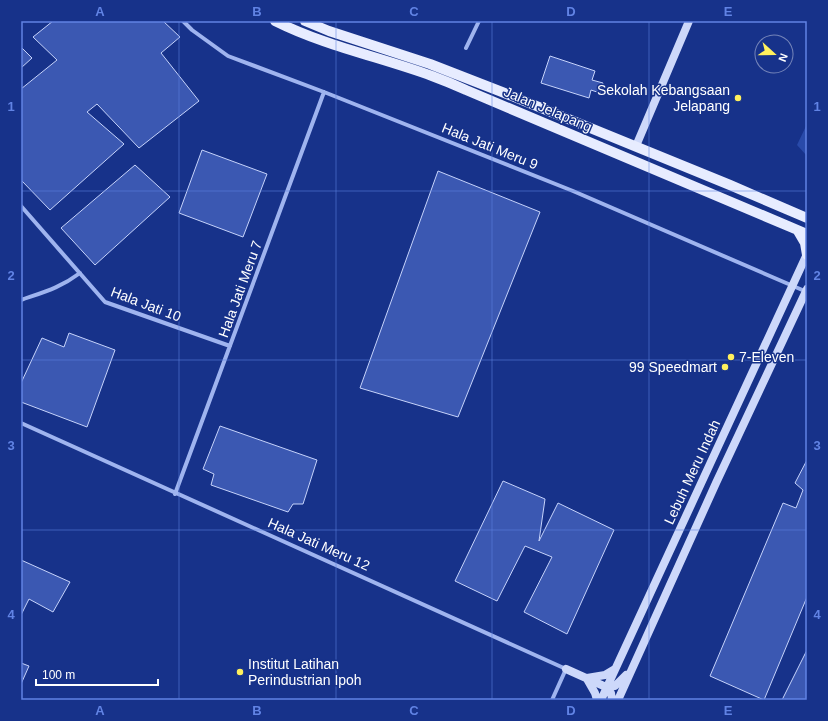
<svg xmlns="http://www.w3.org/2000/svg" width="828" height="721" font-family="Arial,sans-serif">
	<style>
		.park { fill: #294aa9 }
		.building { fill: #3b58b2; stroke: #c6d3fb }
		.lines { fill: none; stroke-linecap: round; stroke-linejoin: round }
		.street { stroke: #9fb4ef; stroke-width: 4 }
		.secondary { stroke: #cdd8fa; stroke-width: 8 }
		.primary { stroke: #e7ecff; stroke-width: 10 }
		.grid { fill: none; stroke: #6183e4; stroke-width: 1; stroke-opacity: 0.55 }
		.poi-dot { fill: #fff05d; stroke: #17328a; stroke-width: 1.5 }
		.labels { text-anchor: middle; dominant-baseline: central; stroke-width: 3; stroke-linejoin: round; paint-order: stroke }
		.poi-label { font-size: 14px; fill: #fff; stroke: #17328a; text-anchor: end }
		.street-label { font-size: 14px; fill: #fff; stroke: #17328a }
		.neatline { fill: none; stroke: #6183e4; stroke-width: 1.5 }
		.grid-label { font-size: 13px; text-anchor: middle; font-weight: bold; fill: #6183e4 }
	</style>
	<rect width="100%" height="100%" fill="#17328a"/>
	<path class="park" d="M807,124v32l-10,-11z"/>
	<path class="building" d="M53,21h110l17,16 -19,16 38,48 -60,47 -42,-44 -10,8 37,32 -74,66 -29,-30v-91l36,-29 -24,-23z
		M21,47l11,11 -11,10z
		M550,56l45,15 -3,9 11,3 -3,10 -9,-3 -2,8 -48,-15z
		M202,150l65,24 -24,63 -64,-24z
		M135,165l35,32 -75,68 -34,-37z
		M438,171l102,41 -82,205 -98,-29z
		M69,333l46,17 -28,77 -66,-25v-19l21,-45 22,9z
		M220,426l97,34 -14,44h-10l-5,8 -77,-27 3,-11 -11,-5z
		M807,460v137l-43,103 -54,-24 73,-173 13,5 7,-18 -8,-7z
		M503,481l42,18 -6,42 19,-38 56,27 -47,104 -43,-22 28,-55 -27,-11 -28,55 -42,-20z
		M21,560l49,22 -17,30 -24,-13 -8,16z
		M807,650v50h-25z
		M21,663l8,3 -8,18z"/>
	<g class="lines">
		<path class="street" d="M183,21l9,9 36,26 96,36 249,99 234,101
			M466,48l13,-27
			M21,206l84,96 125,44
			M21,300c23,-8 39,-12 59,-27
			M21,423l545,246 -14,31
			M175,494l149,-402"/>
		<path class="secondary" d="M636,146l53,-125
			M566,669l40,18 5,6 1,7
			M587,678l18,-3 10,-6
			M587,679l8,14 2,7
			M606,687l9,-1 11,-11
			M601,700l206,-446
			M618,700l98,-217 91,-194"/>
		<path class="primary" d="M275,21c50,25 105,36 157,55 11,4 23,9 34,14l341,144
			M305,21l24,10 101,33 72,28 228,93 77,33
			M798,231l7,12 2,12"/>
	</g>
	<path class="grid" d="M179,21v679M336,21v679M492,21v679M649,21v679M21,191h786M21,360h786M21,530h786"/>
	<g class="poi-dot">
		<circle cx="738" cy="98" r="4"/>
		<circle cx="731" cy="357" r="4"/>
		<circle cx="725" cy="367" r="4"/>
		<circle cx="240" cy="672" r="4"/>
	</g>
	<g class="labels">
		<g class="poi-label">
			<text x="730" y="90">Sekolah Kebangsaan<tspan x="730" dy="16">Jelapang</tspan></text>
			<text x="739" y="357" text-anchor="start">7-Eleven</text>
			<text x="717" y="367">99 Speedmart</text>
			<text x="248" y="664" text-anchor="start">Institut Latihan<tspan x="248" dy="16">Perindustrian Ipoh</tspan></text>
		</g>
		<g class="street-label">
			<text transform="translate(548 109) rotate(23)">Jalan Jelapang</text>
			<text transform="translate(490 146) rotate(22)">Hala Jati Meru 9</text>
			<text transform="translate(240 289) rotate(-70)">Hala Jati Meru 7</text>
			<text transform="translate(146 304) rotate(21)">Hala Jati 10</text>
			<text transform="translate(692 472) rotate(-65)">Lebuh Meru Indah</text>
			<text transform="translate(319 544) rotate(24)">Hala Jati Meru 12</text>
		</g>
	</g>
	<rect width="828" height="721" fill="none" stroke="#17328a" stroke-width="44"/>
	<g transform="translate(774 54) rotate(111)"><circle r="19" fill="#17328a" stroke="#7484b9"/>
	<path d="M0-3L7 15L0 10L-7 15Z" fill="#fff05d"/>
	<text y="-6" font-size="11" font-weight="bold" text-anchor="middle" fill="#ffffff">N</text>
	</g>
	<path d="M36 679v6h122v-6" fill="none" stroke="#ffffff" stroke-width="2"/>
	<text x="42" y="679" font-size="12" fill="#ffffff" stroke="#17328a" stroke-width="3" paint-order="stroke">100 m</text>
	<rect x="22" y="22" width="784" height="677" class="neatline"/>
	<g class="grid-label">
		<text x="100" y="16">A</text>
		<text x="257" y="16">B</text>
		<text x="414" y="16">C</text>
		<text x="571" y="16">D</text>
		<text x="728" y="16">E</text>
		<text x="11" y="111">1</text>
		<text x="817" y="111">1</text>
		<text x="11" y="280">2</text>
		<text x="817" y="280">2</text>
		<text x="11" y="450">3</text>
		<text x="817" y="450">3</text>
		<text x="11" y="619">4</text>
		<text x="817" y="619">4</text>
		<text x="100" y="715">A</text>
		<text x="257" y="715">B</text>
		<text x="414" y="715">C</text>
		<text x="571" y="715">D</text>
		<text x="728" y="715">E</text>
	</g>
</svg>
